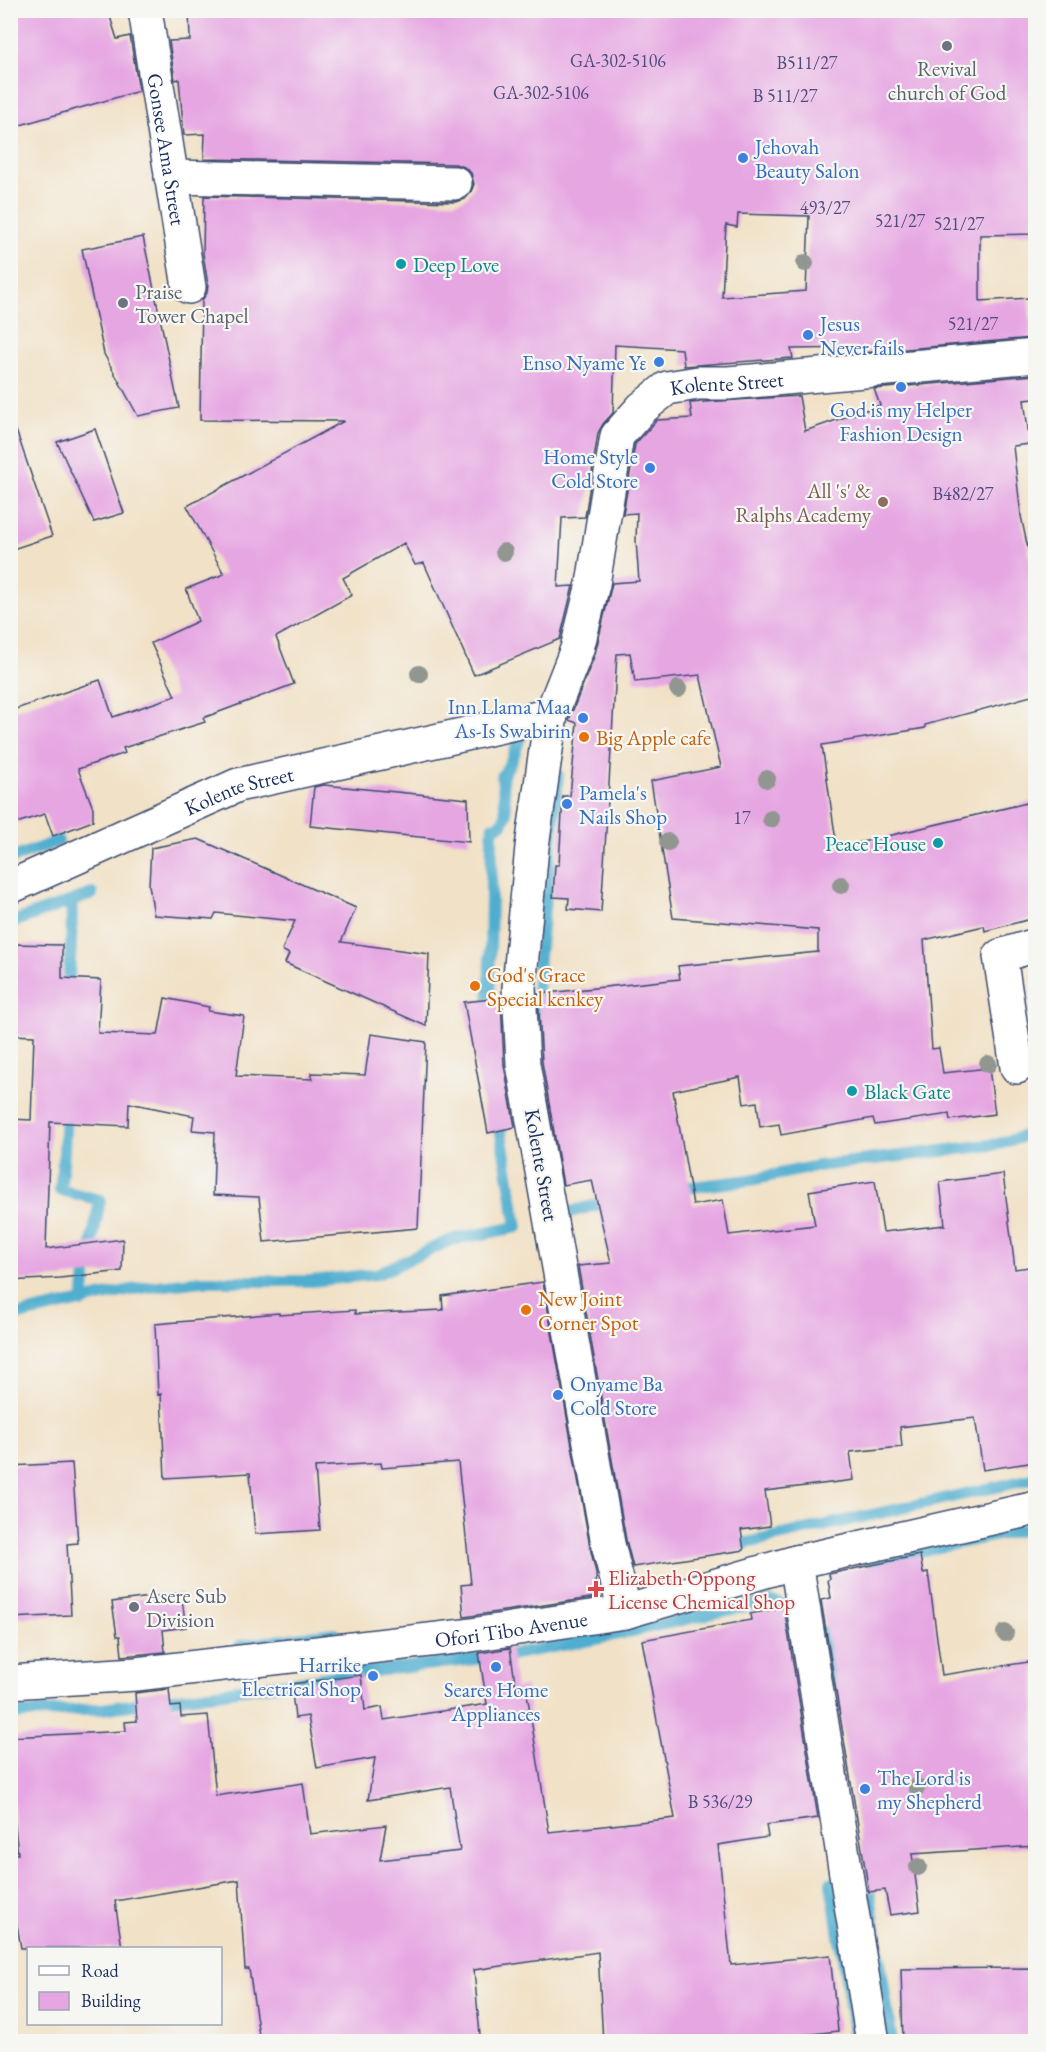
<svg xmlns="http://www.w3.org/2000/svg" width="1046" height="2052" font-family="'EB Garamond',serif">
	<style>
		.lines { fill: none; stroke-linecap: round; stroke-linejoin: round }
		.stream { stroke: #50aecf; stroke-width: 12 }
		.building { fill: #e6a6e2; fill-rule: evenodd }
		.minor-casing { stroke: #3b4a6e; stroke-width: 36 }
		.minor { stroke: #fff; stroke-width: 33 }
		.tree { fill: #919691 }
		.worship-dot { fill: #6b7280; stroke: #f6f6f2; stroke-width: 2 }
		.shop-dot { fill: #3f7fe0; stroke: #f6f6f2; stroke-width: 2 }
		.culture-dot { fill: #0f9aa8; stroke: #f6f6f2; stroke-width: 2 }
		.education-dot { fill: #8d6e63; stroke: #f6f6f2; stroke-width: 2 }
		.food-dot { fill: #e8710a; stroke: #f6f6f2; stroke-width: 2 }
		.health-dot { fill: #e0444e; stroke: #f6f6f2; stroke-width: 2 }
		.labels { text-anchor: middle; dominant-baseline: central; stroke-width: 4.5; stroke-linejoin: round; paint-order: stroke }
		.number-label { font-size: 18px; fill: #4e4d7f }
		.worship-label { font-size: 21px; fill: #5b616d; stroke: #f6f6f2; text-anchor: start }
		.shop-label { font-size: 21px; fill: #366cbe; stroke: #f6f6f2; text-anchor: start }
		.street-label { font-size: 21px; fill: #1b2f5e; stroke: #f6f6f2 }
		.culture-label { font-size: 21px; fill: #0d838f; stroke: #f6f6f2; text-anchor: start }
		.education-label { font-size: 21px; fill: #785e54; stroke: #f6f6f2; text-anchor: end }
		.food-label { font-size: 21px; fill: #c56008; stroke: #f6f6f2; text-anchor: start }
		.health-label { font-size: 21px; fill: #be3a42; stroke: #f6f6f2; text-anchor: start }
	</style>
	<rect width="100%" height="100%" fill="#f6f6f2"/>
	<filter id="ink" filterUnits="userSpaceOnUse"><feTurbulence type="fractalNoise" baseFrequency=".0167" numOctaves="2"/><feDisplacementMap in="SourceGraphic" scale="12" xChannelSelector="R" yChannelSelector="G"/><feConvolveMatrix kernelMatrix="1 2 1 2 8 2 1 2 1" color-interpolation-filters="sRGB"/></filter>
	<filter id="wash" filterUnits="userSpaceOnUse"><feTurbulence type="fractalNoise" baseFrequency=".008" numOctaves="4" result="noise"/><feDisplacementMap in="SourceGraphic" scale="24" xChannelSelector="R" yChannelSelector="G"/><feGaussianBlur stdDeviation="1.35" result="paint"/><feColorMatrix in="noise" values="0 0 0 0 0 0 0 0 0 0 0 0 0 0 0 0 0 1.4 0 .05"/><feComposite in="paint" operator="in"/></filter>
	<g filter="url(#wash)">
		<rect width="100%" height="100%" fill="#f1e1c6"/>
		<g class="lines">
			<path class="stream" d="M626,460l18,-36
				M10,859l48,-18
				M10,923l82,-29
				M69,993c-1,-29 5,-63 2,-91
				M489,1016l3,-182 1,-7 9,-3 4,-10 -4,-37 10,-18 13,-34
				M536,1017l3,-61 19,-181
				M66,1107l-2,46 -4,37 40,10 -14,74 -3,28
				M675,1189l75,-9 68,-14 181,-22 37,-12
				M563,1214l48,-13
				M10,1317l130,-29 61,-7h111l65,-7 74,-34 66,-13 -19,-111
				M729,1547l307,-69
				M871,1561l165,-34
				M822,1632l13,50
				M240,1646l94,-13
				M10,1714l92,-5 264,-37 143,-17 87,-16 173,-38 11,3 10,15 2,12
				M867,1876l25,166
				M831,1883l25,159"/>
		</g>
		<g id="blocks">
			<path class="building" d="M10,10h98l9,29 13,-3 9,55 -129,37z
				M189,10h846v224l-55,1v66l49,-3 2,40 -170,15 -1,-5 -69,1 2,9 -109,8 -2,-17 -67,-4 -2,68 -10,11 -5,9 -13,84 -23,1 -4,69 15,-1 -13,53 -86,36 -50,-112 -9,2 -11,-22 -61,35 9,17 -76,42 18,47 -91,34 2,4 -82,26 2,5 -47,16 15,39v13l-40,15 -8,-22 -35,11v-114l90,-31 13,37 62,-21 -24,-53 47,-22 -12,-32 38,-15 -37,-68 157,-85 -144,-1 2,-120 5,-7 1,-8 -5,-31 1,-58 251,6 10,-3 6,-7 3,-8 -3,-11 -7,-6 -9,-3 -251,-5 1,-25 -21,1 -5,-56 -4,1 -6,-39 21,-1zM738,214l71,2 -3,75 -84,6 4,-72 11,2z
				M143,237l36,171 -41,8 -34,-62 -22,-105z
				M1035,375v24l-11,1 6,44 -17,2 8,70 14,66v113l-110,30v3l-103,17 15,103 198,-47v117l-50,13 -1,-5 -60,14 8,109 7,-1 4,25 46,-5 6,46 -45,6 -1,-6 -74,11 -2,-7 -92,17 -2,-11 -19,3 -3,-25 -13,2 -4,-27 -67,14 20,114 30,-5 6,35 86,-10 -6,-34 66,-10 8,51 62,-7 -5,-43 63,-8 12,95 14,-2 6,51v144l-52,8 -8,-52 -75,9 2,20 -52,5 4,28 -89,11 5,35 -29,4 3,20 -111,17 -7,-27 -48,-274 33,-3 -19,-83 -29,5 -21,-123 -4,-68 142,-15 -2,-13 140,-14v-22l-145,-12 -22,-137 70,-14 -21,-92 -65,7 -5,-29 -13,1 -16,258 -33,-3 1,-11 -16,-1 2,-32h4l4,-69h7l7,-73 -8,-3 26,-66 17,-71 27,-2 -3,-40 1,-28 -14,1 12,-70 22,-24 35,-2 -2,-15 109,-7 6,35 75,-26 -6,-16z
				M95,429l29,84 -30,9 -37,-80z
				M16,430l36,106 -42,14v-119z
				M324,785l144,14 1,43 -159,-16 4,-39z
				M198,839l158,69 -15,34 88,12 -3,72 -141,-63 4,-9 -7,-4 13,-29 -79,-8 -3,6 -59,-4 -5,-30 2,-37z
				M10,944l52,1v33l39,2 -3,53 60,2 7,-37 44,9 -1,4 36,5 -8,60 76,3v-6l53,2 6,-41 55,8 -8,186 -154,14 -5,-45 -46,-2 2,-63 -23,-2 2,-14 -65,-13 -1,23 -78,-4 -4,127 77,-10 -1,32 -62,7 -50,3v-162l21,1 3,-84 -24,-1z
				M501,998l3,67 11,62 -27,6 -24,-131z
				M543,1282l47,265 6,26 1,24 -133,20 -3,-32 10,-1 -13,-122 -76,6 -1,-5 -66,4 5,63 -65,4 -5,-61 -85,5 -4,-84 -3,1 -3,-71 124,-11v2l76,-5v4l88,-4 -1,-14z
				M72,1463l6,80 -11,1 4,71 -61,3v-152z
				M920,1555l3,18 5,-1 14,103 93,-14v185l-123,8 8,57 -30,4 -5,-25 -16,2 -48,-292 10,-2 -3,-18 2,-1 -1,-5z
				M181,1593l5,34 -23,3 2,22 -43,4 -2,-20h-3l-5,-34z
				M784,1607l34,211 -52,7 2,12 -50,8 13,120 99,-10 8,76 -100,11h-135l-5,-90 -124,18 6,65 -73,7h-17l-1,-3 -129,3 -11,-73h-4l-6,-89 -124,21 7,47h-101l-5,-29 -6,1v-66h8l-8,-74v-43l116,-6 -1,-9 12,-1 -2,-28 34,-4 2,18 9,-1 1,11 27,-2 8,81 87,-13 7,51 76,-9 -6,35 80,-9 -10,-64 -82,13 7,-42 -58,10 -9,-52 -13,2 -4,-34 70,-9 4,35 17,-3 2,13 103,-16 -8,-51 31,-5 6,40 10,-1 23,145 126,-14 -33,-178 109,-20 -1,-6z
				M1035,1968v74h-132l-2,-73z"/>
		</g>
	</g>
	<g filter="url(#ink)">
		<use href="#blocks" fill-opacity="0" stroke="#3b4a6e" stroke-width="1.5"/>
		<g class="lines">
			<g class="minor-casing">
				<g id="minor">
					<path id="s1" d="M145,10l44,277"/>
					<path d="M171,177l284,6"/>
					<path id="s2" d="M10,887l228,-102 313,-70"/>
					<path d="M1017,1067l-17,-111 36,-11"/>
					<path d="M796,1562l77,480"/>
					<path id="s3" d="M625,1612l-17,-68 -85,-480 -4,-76 13,-141 19,-132 26,-66 16,-65 24,-148 25,-28 25,-20 31,-5h30l308,-27"/>
					<path id="s4" d="M10,1682l126,-8 328,-38 161,-24 171,-50 240,-54"/>
				</g>
			</g>
			<use href="#minor" class="minor"/>
		</g>
		<g class="tree">
			<circle cx="805" cy="263" r="9"/>
			<circle cx="504" cy="552" r="9"/>
			<circle cx="419" cy="674" r="9"/>
			<circle cx="678" cy="689" r="9"/>
			<circle cx="767" cy="779" r="9"/>
			<circle cx="771" cy="819" r="9"/>
			<circle cx="668" cy="842" r="9"/>
			<circle cx="841" cy="885" r="9"/>
			<circle cx="988" cy="1064" r="9"/>
			<circle cx="1005" cy="1633" r="9"/>
			<circle cx="917" cy="1787" r="9"/>
			<circle cx="918" cy="1867" r="9"/>
		</g>
	</g>
	<g class="worship-dot">
		<circle cx="947" cy="46" r="6"/>
		<circle cx="123" cy="303" r="6"/>
		<circle cx="134" cy="1607" r="6"/>
	</g>
	<g class="shop-dot">
		<circle cx="743" cy="158" r="6"/>
		<circle cx="808" cy="335" r="6"/>
		<circle cx="659" cy="362" r="6"/>
		<circle cx="901" cy="387" r="6"/>
		<circle cx="650" cy="468" r="6"/>
		<circle cx="583" cy="718" r="6"/>
		<circle cx="567" cy="804" r="6"/>
		<circle cx="558" cy="1395" r="6"/>
		<circle cx="496" cy="1667" r="6"/>
		<circle cx="373" cy="1676" r="6"/>
		<circle cx="865" cy="1789" r="6"/>
	</g>
	<g class="culture-dot">
		<circle cx="401" cy="264" r="6"/>
		<circle cx="938" cy="843" r="6"/>
		<circle cx="852" cy="1091" r="6"/>
	</g>
	<circle class="education-dot" cx="883" cy="502" r="6"/>
	<g class="food-dot">
		<circle cx="584" cy="737" r="6"/>
		<circle cx="475" cy="986" r="6"/>
		<circle cx="526" cy="1310" r="6"/>
	</g>
	<path class="health-dot" d="M593 1580h6v6h6v6h-6v6h-6v-6h-6v-6h6z"/>
	<g class="labels">
		<g class="number-label">
			<text x="618" y="60">GA-302-5106</text>
			<text x="807" y="62">B511/27</text>
			<text x="541" y="92">GA-302-5106</text>
			<text x="785" y="95">B 511/27</text>
			<text x="825" y="207">493/27</text>
			<text x="900" y="220">521/27</text>
			<text x="959" y="223">521/27</text>
			<text x="973" y="323">521/27</text>
			<text x="963" y="493">B482/27</text>
			<text x="742" y="817">17</text>
			<text x="720" y="1801">B 536/29</text>
		</g>
		<g class="worship-label">
			<text x="947" y="68" text-anchor="middle">Revival<tspan x="947" dy="24">church of God</tspan></text>
			<text x="135" y="291">Praise<tspan x="135" dy="24">Tower Chapel</tspan></text>
			<text x="146" y="1595">Asere Sub<tspan x="146" dy="24">Division</tspan></text>
		</g>
		<g class="shop-label">
			<text x="755" y="146">Jehovah<tspan x="755" dy="24">Beauty Salon</tspan></text>
			<text x="820" y="323">Jesus<tspan x="820" dy="24">Never fails</tspan></text>
			<text x="647" y="362" text-anchor="end">Enso Nyame Yɛ</text>
			<text x="901" y="409" text-anchor="middle">God is my Helper<tspan x="901" dy="24">Fashion Design</tspan></text>
			<text x="638" y="456" text-anchor="end">Home Style<tspan x="638" dy="24">Cold Store</tspan></text>
			<text x="571" y="706" text-anchor="end">Inn Llama Maa<tspan x="571" dy="24">As-Is Swabirin</tspan></text>
			<text x="579" y="792">Pamela's<tspan x="579" dy="24">Nails Shop</tspan></text>
			<text x="570" y="1383">Onyame Ba<tspan x="570" dy="24">Cold Store</tspan></text>
			<text x="361" y="1664" text-anchor="end">Harrike<tspan x="361" dy="24">Electrical Shop</tspan></text>
			<text x="496" y="1689" text-anchor="middle">Seares Home<tspan x="496" dy="24">Appliances</tspan></text>
			<text x="877" y="1777">The Lord is<tspan x="877" dy="24">my Shepherd</tspan></text>
		</g>
		<g class="street-label">
			<text stroke="none"><textPath href="#s1" startOffset="141">Gonsee Ama Street</textPath></text>
			<text stroke="none"><textPath href="#s3" startOffset="1326">Kolente Street</textPath></text>
			<text stroke="none"><textPath href="#s2" startOffset="249">Kolente Street</textPath></text>
			<text transform="translate(542 1165) rotate(80)">Kolente Street</text>
			<text stroke="none"><textPath href="#s4" startOffset="504">Ofori Tibo Avenue</textPath></text>
		</g>
		<g class="culture-label">
			<text x="413" y="264">Deep Love</text>
			<text x="926" y="843" text-anchor="end">Peace House</text>
			<text x="864" y="1091">Black Gate</text>
		</g>
		<g class="education-label">
			<text x="871" y="490">All 's' &amp;<tspan x="871" dy="24">Ralphs Academy</tspan></text>
		</g>
		<g class="food-label">
			<text x="596" y="737">Big Apple cafe</text>
			<text x="487" y="974">God's Grace<tspan x="487" dy="24">Special kenkey</tspan></text>
			<text x="538" y="1298">New Joint<tspan x="538" dy="24">Corner Spot</tspan></text>
		</g>
		<g class="health-label">
			<text x="608" y="1577">Elizabeth Oppong<tspan x="608" dy="24">License Chemical Shop</tspan></text>
		</g>
	</g>
	<rect width="1046" height="2052" fill="none" stroke="#f6f6f2" stroke-width="36"/>
	<rect x="27" y="1947" width="195" height="78" fill="#f6f6f2" stroke="#9ea6b7" stroke-width="1.5"/>
	<rect x="39" y="1966" width="30" height="9" fill="#ffffff" stroke="#9ea6b7" stroke-width="1.5"/>
	<text x="81" y="1977" font-size="18" fill="#1b2f5e">Road</text>
	<rect x="39" y="1992" width="30" height="18" fill="#e6a6e2" stroke="#9ea6b7" stroke-width="1.5"/>
	<text x="81" y="2007" font-size="18" fill="#1b2f5e">Building</text>
</svg>
